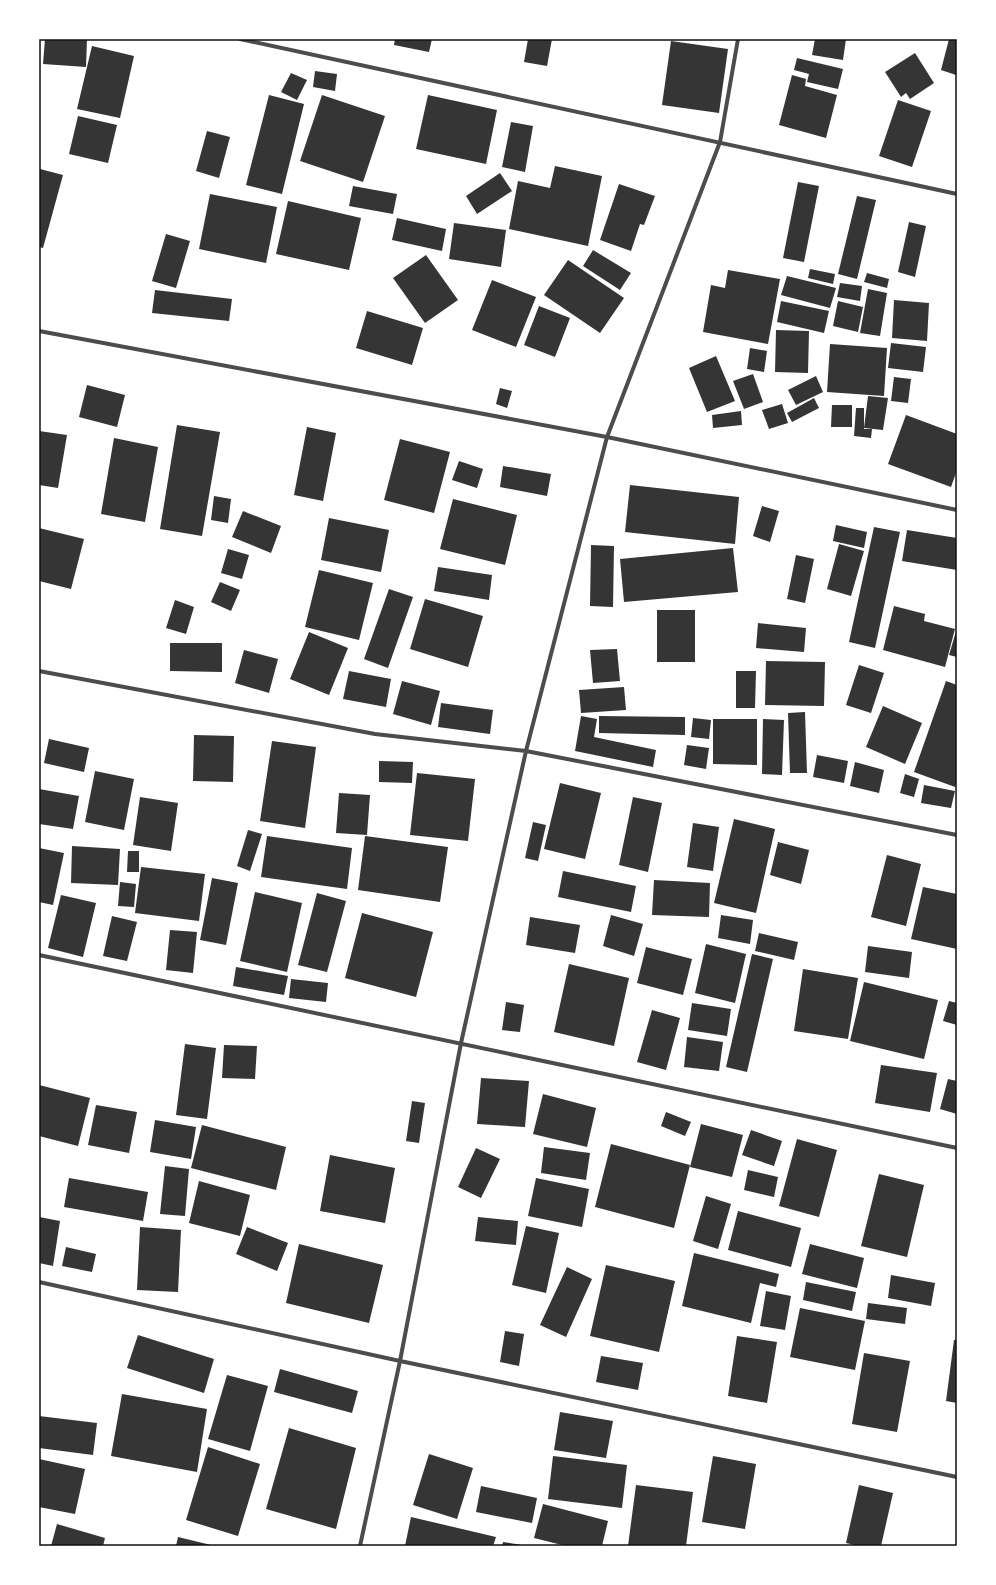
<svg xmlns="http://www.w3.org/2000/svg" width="996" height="1585" font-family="'Libre Baskerville',serif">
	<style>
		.building { fill: #353535 }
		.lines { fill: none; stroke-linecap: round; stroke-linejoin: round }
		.minor { stroke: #4c4c4c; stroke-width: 4 }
		.neatline { fill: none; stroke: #111; stroke-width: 1.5 }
	</style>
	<rect width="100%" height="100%" fill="#fff"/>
	<path class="building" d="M45,39h42l-1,28 -43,-3z
		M395,39h37l-3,13 -35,-7z
		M528,39h24l-5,27 -23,-4z
		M815,39h31l-3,21 -31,-5z
		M949,39h8l-1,36 -15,-5z
		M671,41l57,8 -9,64 -57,-8z
		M92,46l42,10 -14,62 -43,-9z
		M915,53l19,30 -24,16 -4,-6 -5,4 -16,-25z
		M797,58l46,11 -5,20 -31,-7 2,-8 -15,-4z
		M315,71l22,3 -2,17 -22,-4z
		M291,73l16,7 -10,20 -16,-8z
		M792,75l14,4 -1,7 32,9 -11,43 -47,-13z
		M269,95l35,9 -22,90 -36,-9z
		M322,95l63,21 -22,66 -63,-21z
		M428,95l69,15 -11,54 -70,-15z
		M898,100l33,11 -19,56 -33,-11z
		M78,116l39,9 -9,38 -39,-9z
		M511,122l22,4 -8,46 -23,-5z
		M207,131l23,6 -11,41 -23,-7z
		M555,166l47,10 -14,70 -79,-17 9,-48 32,7z
		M40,169l23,6 -20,73 -4,-1z
		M500,173l12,18 -35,23 -11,-18z
		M798,182l21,4 -15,76 -21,-4z
		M619,184l36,12 -11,29 -4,-1 -9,27 -31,-11z
		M353,186l44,8 -4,20 -44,-8z
		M210,194l67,13 -11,56 -67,-14z
		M857,196l19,4 -19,79 -19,-5z
		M288,201l73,17 -12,52 -73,-16z
		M397,218l49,11 -4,22 -50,-11z
		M909,222l17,4 -11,51 -17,-5z
		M454,223l52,7 -5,37 -52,-8z
		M166,234l24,7 -14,47 -24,-7z
		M593,250l38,23 -11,17 -37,-24z
		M426,255l32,45 -33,23 -32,-45z
		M568,260l56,38 -24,35 -56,-38z
		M810,269l25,5 -2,10 -25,-6z
		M728,270l52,9 -12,65 -65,-12 8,-47 14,3z
		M867,273l22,6 -2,9 -23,-6z
		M787,276l49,12 -6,20 -49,-13z
		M492,280l44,17 -20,50 -44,-17z
		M840,283l22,3 -2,15 -23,-4z
		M868,289l19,4 -7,43 -20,-3z
		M155,290l77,9 -3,22 -77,-8z
		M894,300l35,3 -2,38 -35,-3z
		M781,301l48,10 -5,22 -47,-11z
		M838,301l25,6 -5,25 -25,-6z
		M539,306l31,12 -15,39 -31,-12z
		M367,311l56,17 -11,37 -56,-17z
		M776,330l33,1 -1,42 -33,-1z
		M891,343l35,4 -3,25 -35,-4z
		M830,344l57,4 -3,48 -57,-4z
		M750,348l17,3 -3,21 -17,-3z
		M716,356l19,45 -28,11 -18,-44z
		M753,374l10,28 -19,7 -11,-28z
		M816,376l7,16 -27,13 -8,-15z
		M894,377l17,2 -3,24 -17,-2z
		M87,385l38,10 -8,32 -38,-10z
		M500,388l12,3 -5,17 -11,-4z
		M868,396l20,2 -5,32 -19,-2z
		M814,398l5,10 -27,14 -5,-9z
		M782,404l6,19 -19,6 -7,-19z
		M832,405h20v22h-21z
		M856,408h8v24v-3h8l-1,9 -17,-2z
		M741,411l1,14 -29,3 -1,-13z
		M906,415l51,19v36l-6,17 -63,-23z
		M177,425l43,7 -18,104 -42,-7z
		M307,427l29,6 -13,68 -29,-6z
		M39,431l28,4 -9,53 -19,-3z
		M114,438l44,9 -13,75 -44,-8z
		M400,439l50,13 -16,61 -50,-13z
		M459,461l24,8 -6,19 -25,-8z
		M503,466l48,8 -4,22 -47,-9z
		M630,485l109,12 -4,47 -110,-12z
		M214,496l17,3 -3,24 -17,-3z
		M453,499l64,16 -12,50 -65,-16z
		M762,506l17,5 -9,31 -17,-6z
		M243,511l38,15 -10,27 -39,-16z
		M329,518l60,12 -8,42 -60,-12z
		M836,525l31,7 -3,16 -31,-7z
		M874,527l26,5 -25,116 -26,-6z
		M39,528l45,11 -13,50 -32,-8z
		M907,530l50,8v32l-55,-9z
		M839,544l25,7 -13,45 -24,-7z
		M591,545l23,1 -1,61 -23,-1z
		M733,548l5,44 -114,10 -4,-43z
		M228,549l21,6 -7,24 -21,-6z
		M796,555l18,4 -9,44 -18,-4z
		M438,567l54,8 -3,25 -55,-9z
		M319,570l54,13 -14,57 -54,-13z
		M220,582l20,8 -9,21 -20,-9z
		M389,589l24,8 -25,71 -24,-9z
		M425,599l58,17 -15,51 -58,-18z
		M175,600l19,7 -8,27 -20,-6z
		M894,606l31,8 -1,7 31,8 -10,38 -62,-17z
		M657,610h38v52h-38z
		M758,623l48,5 -2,24 -48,-4z
		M957,628v29l-8,-2z
		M309,632l39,16 -19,47 -39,-16z
		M170,643h52v29l-52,-1z
		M617,649l3,32 -27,2 -3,-33z
		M244,650l34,9 -9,34 -34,-10z
		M766,661l59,1 -1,44 -59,-1z
		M859,665l25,8 -13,40 -25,-8z
		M349,671l42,8 -5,28 -43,-8z
		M736,671h20l-1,37h-19z
		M402,681l38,10 -9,34 -38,-11z
		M946,681l11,4v96l-2,6 -41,-15z
		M624,687l2,23 -45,3 -2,-23z
		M441,703l52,7 -3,24 -52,-7z
		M883,706l39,17 -17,41 -39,-17z
		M805,712l2,61h-17l-2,-60z
		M581,716l16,3 -3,18 62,13 -3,17 -78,-16z
		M599,716l86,1v18l-86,-2z
		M693,718l18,2 -2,19 -18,-2z
		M713,719h44v46l-44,-1z
		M763,719l21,1 -2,55 -20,-1z
		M194,735l40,1 -1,46 -40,-1z
		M49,739l40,9 -5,24 -40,-9z
		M272,741l44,6 -11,81 -45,-7z
		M687,745l22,3 -3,21 -22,-4z
		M817,755l31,6 -4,22 -31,-6z
		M379,761l34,1 -1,21 -33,-1z
		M855,762l29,8 -5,23 -29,-7z
		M95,771l39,8 -10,51 -39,-8z
		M417,773l58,6 -7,62 -58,-6z
		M905,774l14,5 -5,18 -14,-4z
		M560,783l41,10 -16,66 -41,-10z
		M924,785l31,6 -4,17 -30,-5z
		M39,789l40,7 -6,33 -34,-5z
		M339,793l31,2 -3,40 -31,-2z
		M140,797l38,6 -7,48 -38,-6z
		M633,797l29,6 -14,69 -29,-7z
		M734,819l41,10 -19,84 -42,-10z
		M533,822l13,3 -8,36 -13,-3z
		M693,823l26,4 -6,44 -26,-4z
		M248,830l14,4 -12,37 -13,-5z
		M267,836l85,12 -5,41 -86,-12z
		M365,836l83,11 -8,55 -82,-12z
		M778,842l31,8 -8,34 -31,-9z
		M72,846l48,3 -2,36 -47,-2z
		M39,848l25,5 -11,52 -14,-3z
		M128,851h11v21h-12z
		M887,855l34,9 -15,62 -35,-9z
		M141,867l64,7 -6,47 -64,-8z
		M563,871l73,15 -5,26 -73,-15z
		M212,878l26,5 -12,62 -26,-5z
		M654,880l56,3 -1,34 -57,-2z
		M120,882l16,2 -2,23 -16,-1z
		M923,887l34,7v55l-46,-10z
		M255,892l47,11 -15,69 -47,-11z
		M317,893l29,8 -19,71 -29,-7z
		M61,895l35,8 -13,54 -35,-9z
		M362,913l71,19 -17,65 -71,-19z
		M611,915l32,9 -9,32 -31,-10z
		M721,915l32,5 -3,24 -32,-6z
		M112,916l25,6 -10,39 -24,-5z
		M530,917l50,8 -5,28 -49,-8z
		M170,930l27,2 -4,41 -27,-3z
		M759,933l39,9 -4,18 -39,-9z
		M706,944l40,10 -11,49 -40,-10z
		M868,946l44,6 -3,26 -44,-6z
		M646,947l46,12 -9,36 -46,-12z
		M752,954l21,5 -26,113 -21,-5z
		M569,964l60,14 -15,68 -60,-14z
		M236,967l52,9 -4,19 -51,-9z
		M803,969l55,9 -10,61 -54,-8z
		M291,979l37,4 -2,19 -37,-4z
		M864,982l74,18 -14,59 -74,-18z
		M949,1001l8,2v22l-14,-4z
		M506,1002l18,3 -4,27 -18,-2z
		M692,1003l39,6 -4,27 -39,-6z
		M652,1010l28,8 -14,52 -29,-8z
		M687,1037l36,5 -4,29 -35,-4z
		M185,1044l31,4 -9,71 -31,-4z
		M224,1045l33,1 -2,33 -33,-1z
		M881,1065l56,8 -7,39 -55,-9z
		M481,1078l48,3 -4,46 -48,-3z
		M948,1079l9,2v33l-17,-5z
		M39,1085l51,13 -12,48 -39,-10z
		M543,1094l53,14 -9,39 -54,-13z
		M412,1101l13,2 -6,40 -13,-2z
		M96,1105l41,7 -8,41 -41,-8z
		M666,1112l25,10 -6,14 -24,-10z
		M155,1120l41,7 -5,32 -41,-7z
		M701,1124l42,11 -11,42 -42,-10z
		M202,1125l84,22 -10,43 -85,-22z
		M751,1130l31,11 -8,25 -32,-11z
		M797,1139l40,11 -18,67 -40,-11z
		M611,1144l79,21 -16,63 -79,-21z
		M544,1147l46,6 -4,27 -45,-7z
		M476,1148l24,11 -19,39 -23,-11z
		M330,1155l65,13 -10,55 -65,-12z
		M165,1166l24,3 -4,47 -25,-2z
		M748,1170l30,7 -4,20 -30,-7z
		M879,1174l45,11 -17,72 -46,-11z
		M69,1178l79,14 -5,29 -79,-14z
		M536,1178l53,11 -7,38 -54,-11z
		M199,1181l51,14 -10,41 -51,-13z
		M706,1196l25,8 -13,45 -25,-8z
		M738,1211l63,17 -10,39 -63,-17z
		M39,1217l21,4 -7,45 -14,-3z
		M478,1217l40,4 -2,24 -41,-4z
		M526,1226l33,7 -13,60 -34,-8z
		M140,1227l41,3 -3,62 -41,-2z
		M247,1227l41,16 -11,28 -41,-17z
		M299,1244l84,21 -14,58 -83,-20z
		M810,1244l54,14 -7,30 -55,-14z
		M66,1247l30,7 -4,18 -30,-6z
		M694,1253l85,21 -3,13 -16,-4 -9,40 -69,-17z
		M606,1265l69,16 -16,71 -69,-16z
		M567,1267l25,12 -26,58 -26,-12z
		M891,1275l44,8 -4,23 -43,-8z
		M806,1282l50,10 -4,19 -49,-11z
		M766,1291l25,5 -6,34 -25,-4z
		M868,1303l39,5 -2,16 -39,-5z
		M800,1308l65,13 -10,49 -65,-13z
		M505,1331l19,3 -5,32 -19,-4z
		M138,1335l76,24 -10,34 -77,-25z
		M737,1336l40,6 -10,61 -39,-7z
		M954,1340h3v63l-11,-2z
		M864,1353l46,8 -13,71 -45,-8z
		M601,1356l42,7 -5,27 -42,-8z
		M280,1369l78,22 -6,22 -78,-21z
		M227,1375l41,11 -18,65 -42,-12z
		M122,1394l85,15 -10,63 -86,-16z
		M560,1412l53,9 -7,37 -52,-8z
		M39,1416l58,7 -4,32 -54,-7z
		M289,1428l67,20 -20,81 -70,-20z
		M208,1447l52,17 -22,72 -52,-16z
		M429,1454l44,14 -16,51 -44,-14z
		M553,1456l74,9 -5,43 -74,-9z
		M713,1456l43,8 -11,65 -43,-7z
		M39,1459l46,10 -10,45 -36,-7z
		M636,1485l57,7 -7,54h-58z
		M859,1485l34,8 -12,53h-22l-13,-3z
		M481,1486l56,12 -5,25 -56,-11z
		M543,1504l65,17 -6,25h-36l-32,-8z
		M411,1517l85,20 -3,9h-88z
		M57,1524l48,14 -2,8h-52z
		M178,1537l33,8v1h-35z
		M503,1542l19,3v1h-20z"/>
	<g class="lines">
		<path class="minor" d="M240,39l717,155
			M39,331l568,106 350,73
			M39,671l336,63 151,17 431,84
			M39,955l918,193
			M39,1282l361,79 557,116
			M360,1546l40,-185 61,-318 65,-292 81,-314 113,-295 18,-103"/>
	</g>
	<rect width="996" height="1585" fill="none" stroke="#ffffff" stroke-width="80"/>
	<rect x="40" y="40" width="916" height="1505" class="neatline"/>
</svg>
